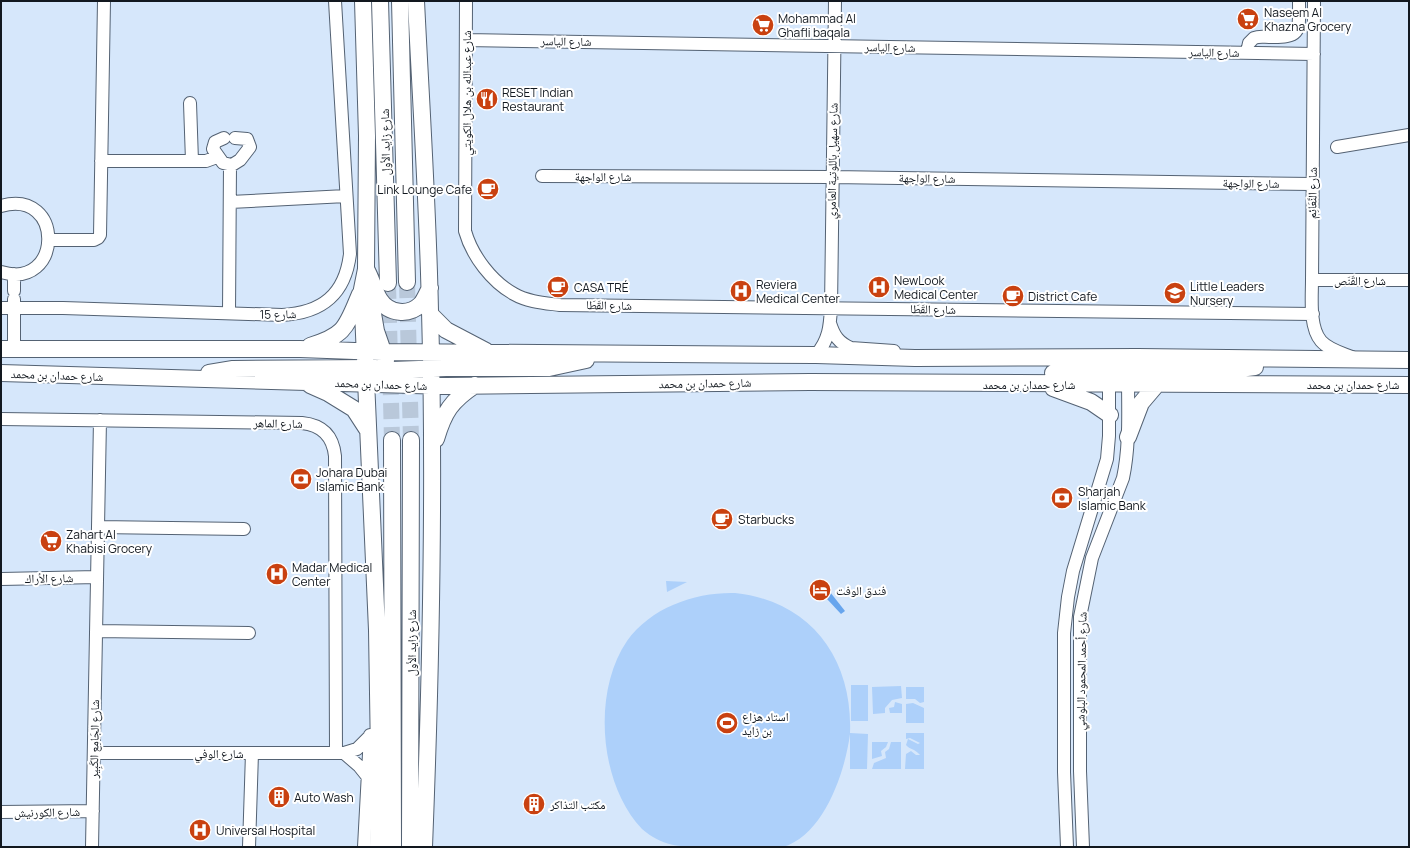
<svg xmlns="http://www.w3.org/2000/svg" width="1410" height="848" font-family="Manrope,'Noto Naskh Arabic',sans-serif">
	<style>
		.green { fill: #add0fa }
		.water { fill: #67a5ed }
		.lines { fill: none; stroke-linecap: round; stroke-linejoin: round }
		.major-tunnel { stroke: #b9c8da; stroke-width: 16; stroke-dasharray: 16 8; stroke-linecap: butt }
		.minor-casing { stroke: #546273; stroke-width: 14 }
		.major-casing { stroke: #546273; stroke-width: 18 }
		.minor { stroke: #fff; stroke-width: 12 }
		.major { stroke: #fff; stroke-width: 16 }
		.labels { text-anchor: middle; dominant-baseline: central; stroke-width: 4; stroke-linejoin: round; paint-order: stroke }
		.poi-label { font-size: 12px; fill: #12181f; stroke: #fff; text-anchor: start }
		.street-label { font-size: 12px; fill: #12181f; stroke: #fff }
	</style>
	<rect width="100%" height="100%" fill="#d6e7fb"/>
	<path class="green" d="M666,581l21,1 -20,10z
		M735,593c75,8 118,65 115,140l18,1 -1,35h-17v-35c-5,38 -26,101 -67,113 -6,1 -13,0 -19,0 -17,0 -34,0 -52,0 -29,0 -48,1 -70,-18 -43,-45 -50,-137 -15,-188 24,-34 69,-49 108,-48z
		M851,685h17v36h-17z
		M901,686l1,12 -10,2 -7,8v5l-12,1 -1,-27z
		M906,687h18v15l-4,1 -5,-4h-9z
		M895,702l7,2v9h-12l-1,-5 5,-1z
		M913,703l11,5v15h-18v-19z
		M906,733h18v36h-19l1,-15 5,-3 5,4h4c-6,-7 -10,-5 -14,-10l2,-6 10,5 2,-1 -10,-5 -4,1z
		M872,742h16l-2,5 -5,4 1,5 -10,3z
		M891,742h10v27h-29l2,-6 12,-5 -1,-6 4,-3z"/>
	<path class="water" d="M830,592l15,19 -4,3 -14,-15 -1,-4z"/>
	<g class="lines">
		<path class="major-tunnel" d="M407,282l4,158
			M388,283l4,157"/>
		<g class="minor-casing">
			<path id="minor" d="M466,1l-1,230c7,25 27,51 49,63 14,8 31,9 46,11l753,9
				M1314,1l-2,279c0,18 -3,47 9,61 8,9 21,12 31,16
				M466,40l848,14
				M1247,52l2,-9 5,-5c5,-2 10,-1 15,-1 34,1 30,-7 30,-36
				M190,103l2,58
				M224,138l-9,4 -2,7 10,14 9,2 8,-5 10,-13 -3,-8 -12,-1
				M1337,147l72,-12
				M101,161h105l11,-4
				M542,176l290,1 480,7
				M230,202l116,-6
				M1,206c64,-18 62,85 0,66
				M49,240h45l4,-2 2,-3 4,-234
				M14,274v17
				M1312,280h97
				M14,299v51
				M1,308h62l219,7c40,-2 63,-20 68,-61l-15,-253
				M229,313l1,-148
				M830,323c4,13 9,20 21,25l43,3
				M816,355c13,-15 14,-29 15,-47l4,-307
				M1,419l301,4c20,2 31,13 33,33l1,297
				M98,527l146,2
				M1,579l96,-2
				M96,631l153,2
				M94,753h250l13,-4 13,-13
				M344,753l15,13 8,10
				M1,812l92,-1
				M92,847l8,-427
				M249,847l3,-94
				M364,847l6,-112
				M1067,847l-3,-75v-139l4,-36 5,-26 34,-112 2,-23v-59
				M1083,847l-3,-76v-154l12,-59 31,-80c7,-33 5,-68 5,-101"/>
		</g>
		<g class="major-casing">
			<path id="major" d="M363,1l4,135 -1,133 -4,20 15,341 2,126 -1,91
				M380,1l8,282
				M400,1l7,281
				M416,1c5,103 12,207 14,310 5,179 1,358 -6,536
				M366,269c6,10 8,22 14,31 9,14 29,16 41,4 4,-5 6,-11 9,-16
				M371,302l5,29 10,29
				M430,314l16,16 40,21
				M310,346c36,-11 36,-19 50,-52
				M1,349h299l82,3 434,3 99,3 223,-1 271,3
				M1,373l446,13 363,-4 599,3
				M209,373l24,-4 143,-1
				M1053,373l56,-1 13,-7
				M366,384l12,-10 14,-4 54,-2h103l37,-8
				M1109,384l4,-8 9,-5 109,-1 24,-3
				M310,385l18,8 26,16 13,20
				M1053,388l38,14 19,13
				M1128,437l13,-34 17,-20
				M436,439c8,-27 15,-38 39,-54
				M392,440l1,407
				M410,847l1,-407"/>
		</g>
		<use href="#minor" class="minor"/>
		<use href="#major" class="major"/>
	</g>
	<defs>
		<g id="supermarket-disc" transform="scale(1.15)"><circle r="9.5" fill="#c94110" stroke="#fff"/><path d="M-6-5.5h2.5l.6 2H6L4.5 2H-2.5L-4.4-4H-6ZM-1.5 3.2a1.3 1.3 0 1 0 .1 0ZM3 3.2a1.3 1.3 0 1 0 .1 0Z" fill="#fff"/></g>
		<g id="restaurant-disc" transform="scale(1.15)"><circle r="9.5" fill="#c94110" stroke="#fff"/><path d="M-5-6h1v4h1v-4h1v4h1v-4h1v5L-1.5 .5V6h-2V.5L-5-1ZM5-6V6H3V1.5H1.5Q1.5-4 5-6Z" fill="#fff"/></g>
		<g id="cafe-disc" transform="scale(1.15)"><circle r="9.5" fill="#c94110" stroke="#fff"/><path d="M-5.5-4.5H6V0H3Q3 3.5 0 3.5H-2.5Q-5.5 3.5-5.5 0ZM3-3.2v2h1.7v-2ZM-6 4.5H4V6H-6Z" fill="#fff"/></g>
		<g id="hospital-disc" transform="scale(1.15)"><circle r="9.5" fill="#c94110" stroke="#fff"/><path d="M-5-5h3v3.5h4V-5h3V5h-3V1.5h-4V5h-3Z" fill="#fff"/></g>
		<g id="school-disc" transform="scale(1.15)"><circle r="9.5" fill="#c94110" stroke="#fff"/><path d="M0-5L7-2L0 1L-7-2ZM-4 1L0 2.5L4 1V4Q0 6-4 4Z" fill="#fff"/></g>
		<g id="bank-disc" transform="scale(1.15)"><circle r="9.5" fill="#c94110" stroke="#fff"/><path d="M-6-4H6V4H-6ZM0-2.3a2.3 2.3 0 1 0 0 4.6a2.3 2.3 0 1 0 0-4.6Z" fill="#fff"/></g>
		<g id="hotel-disc" transform="scale(1.15)"><circle r="9.5" fill="#c94110" stroke="#fff"/><path d="M-6-4.5h1.5V1H6V5H4.5V3h-9V5H-6ZM-4 0a1.8 1.8 0 1 1 3.6 0ZM.5 0V-2.5h3Q6-2.5 6 0Z" fill="#fff"/></g>
		<g id="stadium-disc" transform="scale(1.15)"><circle r="9.5" fill="#c94110" stroke="#fff"/><path d="M0-5a6.5 5 0 1 0 0 10a6.5 5 0 1 0 0-10ZM-3.5-1.8h7v3.6h-7Z" fill="#fff"/></g>
		<g id="building-disc" transform="scale(1.15)"><circle r="9.5" fill="#c94110" stroke="#fff"/><path d="M-4-6H4V6H1V3H-1V6H-4ZM-2.5-4.3h1.7v1.8h-1.7ZM.8-4.3h1.7v1.8H.8ZM-2.5-1h1.7V.8h-1.7ZM.8-1h1.7V.8H.8Z" fill="#fff"/></g>
	</defs>
	<g fill-rule="evenodd">
		<use href="#supermarket-disc" x="1248" y="19"/>
		<use href="#supermarket-disc" x="763" y="25"/>
		<use href="#restaurant-disc" x="487" y="99"/>
		<use href="#cafe-disc" x="488" y="189"/>
		<use href="#cafe-disc" x="558" y="287"/>
		<use href="#hospital-disc" x="879" y="287"/>
		<use href="#hospital-disc" x="741" y="291"/>
		<use href="#school-disc" x="1175" y="293"/>
		<use href="#cafe-disc" x="1013" y="296"/>
		<use href="#bank-disc" x="301" y="479"/>
		<use href="#bank-disc" x="1062" y="498"/>
		<use href="#cafe-disc" x="722" y="519"/>
		<use href="#supermarket-disc" x="51" y="541"/>
		<use href="#hospital-disc" x="277" y="574"/>
		<use href="#hotel-disc" x="820" y="590"/>
		<use href="#stadium-disc" x="727" y="723"/>
		<use href="#building-disc" x="279" y="797"/>
		<use href="#building-disc" x="534" y="804"/>
		<use href="#hospital-disc" x="200" y="830"/>
	</g>
	<g class="labels">
		<g class="poi-label">
			<text x="1264" y="12">Naseem Al<tspan x="1264" dy="14">Khazna Grocery</tspan></text>
			<text x="778" y="18">Mohammad Al<tspan x="778" dy="14">Ghafli baqala</tspan></text>
			<text x="502" y="92">RESET Indian<tspan x="502" dy="14">Restaurant</tspan></text>
			<text x="472" y="189" text-anchor="end">Link Lounge Cafe</text>
			<text x="894" y="280">NewLook<tspan x="894" dy="14">Medical Center</tspan></text>
			<text x="756" y="284">Reviera<tspan x="756" dy="14">Medical Center</tspan></text>
			<text x="1190" y="286">Little Leaders<tspan x="1190" dy="14">Nursery</tspan></text>
			<text x="574" y="287">CASA TRÉ</text>
			<text x="1028" y="296">District Cafe</text>
			<text x="316" y="472">Johara Dubai<tspan x="316" dy="14">Islamic Bank</tspan></text>
			<text x="1078" y="491">Sharjah<tspan x="1078" dy="14">Islamic Bank</tspan></text>
			<text x="738" y="519">Starbucks</text>
			<text x="66" y="534">Zahart Al<tspan x="66" dy="14">Khabisi Grocery</tspan></text>
			<text x="292" y="567">Madar Medical<tspan x="292" dy="14">Center</tspan></text>
			<text x="836" y="590">فندق الوفت</text>
			<text x="742" y="716">استاد هزاع<tspan x="742" dy="14">بن زايد</tspan></text>
			<text x="294" y="797">Auto Wash</text>
			<text x="550" y="804">مكتب التذاكر</text>
			<text x="216" y="830">Universal Hospital</text>
		</g>
		<g class="street-label">
			<text transform="translate(566 41) rotate(1)">شارع الياسر</text>
			<text transform="translate(890 47) rotate(1)">شارع الياسر</text>
			<text transform="translate(1214 52) rotate(1)">شارع الياسر</text>
			<text transform="translate(466 93) rotate(-90)">شارع عبدالله بن هلال الكويتي</text>
			<text transform="translate(385 142) rotate(-91)">شارع زايد الأول</text>
			<text transform="translate(832 161) rotate(-89)">شارع سهيل باللوتية العامري</text>
			<text x="603" y="176">شارع الواجهة</text>
			<text transform="translate(927 178) rotate(1)">شارع الواجهة</text>
			<text transform="translate(1251 183) rotate(1)">شارع الواجهة</text>
			<text transform="translate(1312 193) rotate(-89)">شارع النَّعَائِم</text>
			<text x="1360" y="280">شارع القَنَص</text>
			<text transform="translate(609 305) rotate(1)">شارع القَطَا</text>
			<text transform="translate(933 309) rotate(1)">شارع القَطَا</text>
			<text transform="translate(278 314) rotate(-1)">شارع 15</text>
			<text transform="translate(57 375) rotate(2)">شارع حمدان بن محمد</text>
			<text transform="translate(705 383) rotate(-1)">شارع حمدان بن محمد</text>
			<text transform="translate(381 384) rotate(2)">شارع حمدان بن محمد</text>
			<text x="1029" y="384">شارع حمدان بن محمد</text>
			<text x="1353" y="384">شارع حمدان بن محمد</text>
			<text transform="translate(278 423) rotate(1)">شارع الماهر</text>
			<text transform="translate(49 578) rotate(-1)">شارع الأراك</text>
			<text transform="translate(411 643) rotate(-90)">شارع زايد الأول</text>
			<text transform="translate(1081 671) rotate(-89)">شارع أحمد المحمود البلوشي</text>
			<text transform="translate(94 739) rotate(-89)">شارع الجَامِع الكَبِير</text>
			<text x="219" y="753">شارع الوفي</text>
			<text transform="translate(47 812) rotate(-1)">شارع الكورنيش</text>
		</g>
	</g>
	<rect width="1410" height="848" fill="none" stroke="#12181f" stroke-width="4"/>
</svg>
